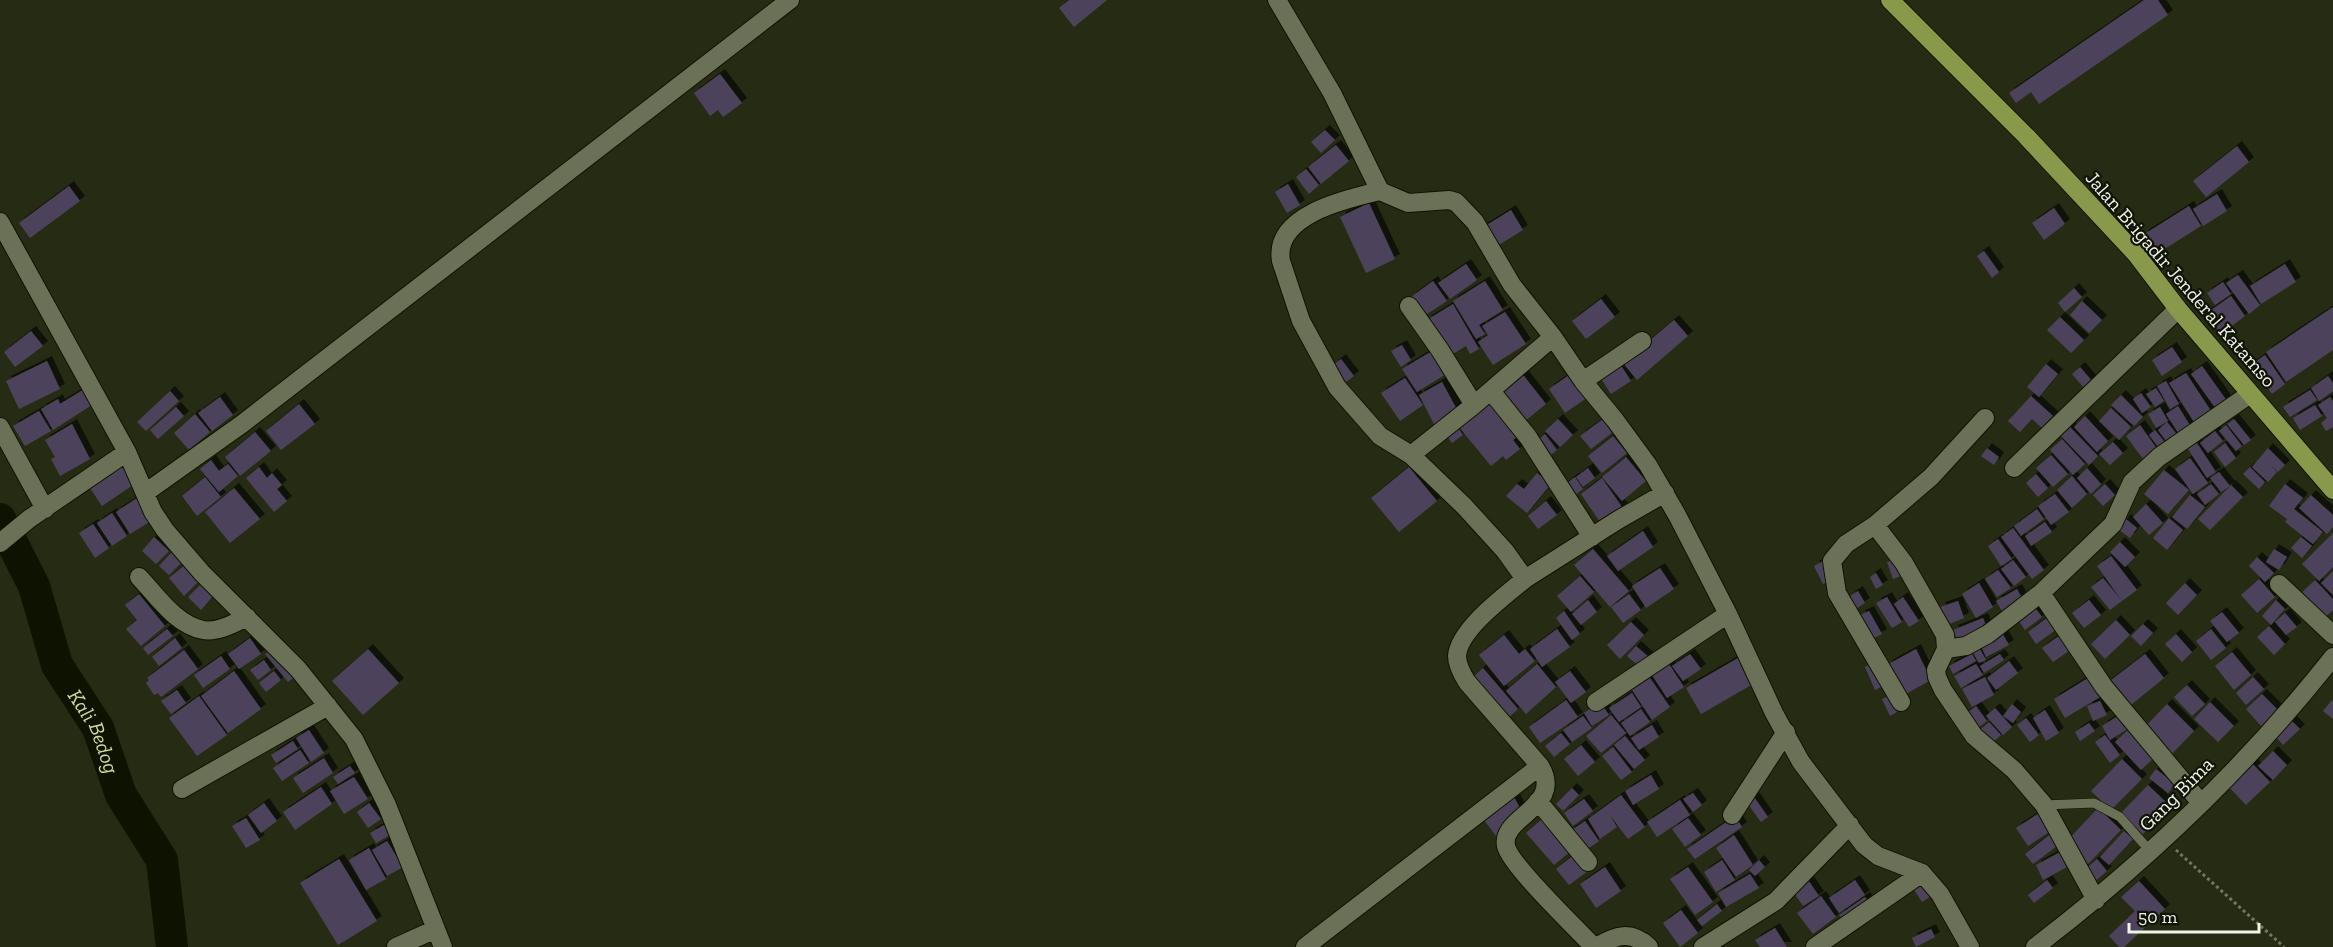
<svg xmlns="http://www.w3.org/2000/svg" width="2333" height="947" font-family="'Zilla Slab',serif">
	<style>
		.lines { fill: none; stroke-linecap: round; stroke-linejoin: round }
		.river { stroke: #0d1300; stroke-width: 32 }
		.building { fill: #4e435b; filter: url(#shadow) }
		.lane-casing { stroke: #0f1400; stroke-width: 10 }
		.street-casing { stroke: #0f1400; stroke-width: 20 }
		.primary-casing { stroke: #0f1400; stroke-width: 20 }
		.path { stroke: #737863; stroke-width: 3; stroke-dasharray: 3 3; stroke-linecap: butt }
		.lane { stroke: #6a7156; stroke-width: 9 }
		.street { stroke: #6a7156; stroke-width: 18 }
		.primary { stroke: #88994b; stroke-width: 18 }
		.labels { text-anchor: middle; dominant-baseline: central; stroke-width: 4.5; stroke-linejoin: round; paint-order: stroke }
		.street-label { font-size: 20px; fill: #f0f4e5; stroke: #101308 }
		.water-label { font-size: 21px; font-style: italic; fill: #ccde97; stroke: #101308 }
	</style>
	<defs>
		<filter id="shadow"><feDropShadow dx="5" dy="-5" stdDeviation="0" flood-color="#0009"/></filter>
	</defs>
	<rect width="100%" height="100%" fill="#262c13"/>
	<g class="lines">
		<path class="river" id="s1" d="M0,519l34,67 23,79 41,63 23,67 41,65 10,87"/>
	</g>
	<path class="building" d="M1069,0h38l-33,27 -15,-19z
		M2144,0h14l10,15 -129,89 -8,-12 -15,11 -7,-10z
		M720,74l22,29 -19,14 -5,-7 -8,6 -16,-23z
		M1325,130l10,10 -14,13 -10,-11z
		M1336,145l13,16 -28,23 -13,-17z
		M2237,146l12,16 -43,35 -13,-16z
		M1306,169l13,16 -10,9 -13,-17z
		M1288,184l12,21 -13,8 -12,-21z
		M69,186l11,15 -50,37 -11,-15z
		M2217,194l10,17 -24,15 -10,-17z
		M1369,203l26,56 -29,14 -26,-56z
		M2189,206l12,20 -46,29 -12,-20z
		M2054,208l11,16 -21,16 -12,-17z
		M1511,210l12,20 -29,18 -12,-20z
		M1984,251l15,21 -7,6 -15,-22z
		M1466,264l11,16 -27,19 -12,-16z
		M2285,264l11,18 -35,22 -11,-18z
		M2238,275l22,30 -11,9 -23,-31z
		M1433,281l14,20 -23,15 -13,-19z
		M1485,281l18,29 -24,15 6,9 -9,5 -23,-38z
		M2223,282l8,12 -16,11 -8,-12z
		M2074,288l8,9 -17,15 -7,-9z
		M2231,296l14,20 -24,18 -14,-21z
		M1601,299l14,18 -29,22 -14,-18z
		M2082,301l20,19 -13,13 -19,-18z
		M1453,304l26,45 -9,5 -4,-8 -18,11 -21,-37z
		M2333,307v43l-47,32 -20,-30z
		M1505,312l21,32 -33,21 -15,-23 10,-7 -6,-9z
		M2060,317l24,23 -13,13 -24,-23z
		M1674,320l14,16 -51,44 -14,-17z
		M31,331l12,15 -28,21 -11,-15z
		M1402,345l9,15 -10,7 -10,-16z
		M2172,347l10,15 -20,14 -10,-16z
		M1437,348l14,23 -34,21 -15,-23z
		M2265,355l20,29 -13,10 -21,-29z
		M1341,359l13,17 -8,6 -13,-17z
		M47,361l13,28 -41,20 -13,-28z
		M1620,364l11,17 -20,13 -11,-17z
		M2046,364l12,10 -19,23 -12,-10z
		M2202,366l25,35 -11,8 -25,-35z
		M2080,367l13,15 -9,6 -12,-14z
		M1520,371l26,33 -26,21 -26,-33z
		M1572,373l16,24 -23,16 -16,-24z
		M2186,373l25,38 -17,11 -25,-39z
		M2328,376l5,7v8l-14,10 -8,-13z
		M1405,378l18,27 -23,16 -19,-28z
		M2166,381l13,23 -9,5 -13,-23z
		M1442,382l18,33 -24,13 -17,-33z
		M86,388l9,15 -42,27 -12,-21 17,-10 2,5z
		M2156,388l8,13 -9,6 -9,-13z
		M2310,390l7,10 -27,17 -7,-10z
		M170,391l9,10 -33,30 -9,-9z
		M2141,393l10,14 -9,6 -9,-14z
		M2121,395l22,22 -9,9 -23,-21z
		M2031,396l22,20 -11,12 -10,-9 -12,13 -12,-11z
		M220,397l13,18 -21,16 -14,-18z
		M1495,397l28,35 -10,8 7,9 -14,11 -3,-4 -12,10 -32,-39z
		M2330,397l3,4v26l-7,4 -5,-8 6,-5 -9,-13z
		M299,404l16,20 -34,26 -15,-19z
		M2315,405l7,11 -22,14 -7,-12z
		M2178,406l13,21 -12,7 -13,-20z
		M176,407l8,9 -26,23 -8,-9z
		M2160,407l8,14 -12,7 -8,-14z
		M2111,408l20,19 -12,13 -20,-19z
		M39,411l12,20 -26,15 -12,-20z
		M195,414l15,18 -21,18 -15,-17z
		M1607,416l10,13 -26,20 -11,-13z
		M2085,416l23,25 -11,11 -23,-25z
		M1558,419l15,16 -13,12 -15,-16z
		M2234,419l17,21 -7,5 -17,-21z
		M2167,422l12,15 -10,8 -11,-15z
		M72,424l18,35 -30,17 -9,-17 4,-2 -10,-17z
		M2140,425l20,28 -14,10 -20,-27z
		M2226,425l16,21 -6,5 -17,-20z
		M1457,426l6,9 -11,8 -6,-8z
		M2070,427l28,29 -9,9 -28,-29z
		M2155,430l13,16 -7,5 -12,-16z
		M2215,431l8,10 -15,12 -8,-10z
		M255,432l16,19 -31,25 -15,-19z
		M1545,434l12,16 -10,8 -12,-16z
		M1613,436l14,17 -25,20 -14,-17z
		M2062,439l23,25 -12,11 -23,-25z
		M2195,440l21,32 -9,6 -21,-32z
		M2113,442l10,11 -13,12 -11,-11z
		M2225,443l11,15 -11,9 -11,-15z
		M1987,448l12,9 -5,8 -13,-9z
		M2268,448l17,17 -7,7 -9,-8 8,8 -9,10 -16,-15z
		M2051,455l17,19 -15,13 -17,-19z
		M1626,457l20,24 -24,20 -20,-24z
		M2190,458l18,25 -15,11 -18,-25z
		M125,460l8,25 -31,21 -14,-21z
		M211,460l8,11 9,-7 10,12 -19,16 -19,-23z
		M259,467l8,11 5,-5 10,12 -5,4 10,12 -13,11 -28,-34z
		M1409,467l28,34 -38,31 -28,-34z
		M2250,467l15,15 -6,7 -16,-15z
		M1588,468l7,10 -12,9 -7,-10z
		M2087,468l14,16 -10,10 -14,-16z
		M2164,470l25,20 -21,24 -24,-20z
		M2219,472l11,14 -9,6 -11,-14z
		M1537,473l14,11 -24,29 -21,-17 11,-12 7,5z
		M2036,474l12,14 -10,9 -12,-14z
		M2072,476l15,18 -15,14 -15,-18z
		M205,477l16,20 -24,19 -15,-20z
		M1575,477l8,12 -12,9 -9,-11z
		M1602,478l22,32 -22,15 -21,-31z
		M2105,484l10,11 -12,11 -10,-11z
		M2211,484l8,10 -14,11 -8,-11z
		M2285,484l18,14 -9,11 29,23 -10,12 -28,-22 2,-3 -18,-13z
		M2231,485l12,12 -33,33 -12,-11z
		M234,488l26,31 -30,24 -25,-31z
		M2055,494l14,18 -18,13 -13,-19z
		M2190,495l15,12 -18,22 -15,-12z
		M2311,495l22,20v12l-6,7 -28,-26z
		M137,498l14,23 -21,13 -14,-22z
		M1546,501l11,14 -19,14 -10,-13z
		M2146,504l17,19 -14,12 -16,-18z
		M2037,509l7,10 -23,17 -7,-10z
		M112,513l15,23 -15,10 -15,-23z
		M2169,518l14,12 -16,20 -14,-12z
		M2126,519l11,9 -7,10 -12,-9z
		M2045,522l7,10 -21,14 -6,-10z
		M93,524l16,24 -14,10 -16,-25z
		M2013,528l31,42 -12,9 -31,-42z
		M1643,531l10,16 -35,24 -11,-15z
		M2333,533v34l-14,14 -17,-17z
		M154,537l15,14 -13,13 -14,-13z
		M2301,537l11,9 -10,12 -11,-10z
		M1998,539l14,20 -11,7 -13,-20z
		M2120,542l15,15 -10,10 -15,-15z
		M1593,549l36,42 -19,16 -36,-42z
		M2274,549l13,8 -8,13 -13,-8z
		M172,552l10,10 -13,13 -10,-9z
		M2111,556l26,34 -15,11 -25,-35z
		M2257,557l17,16 -9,9 -16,-16z
		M1898,559l6,16 -11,4 -6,-17z
		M2013,560l13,17 -12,9 -13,-17z
		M1823,561l9,18 -9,5 -9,-18z
		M186,564l13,17 -15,15 -15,-18z
		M1660,568l14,21 -28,19 -14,-22z
		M1998,570l13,18 -14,9 -12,-18z
		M2333,571v24l-12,-12z
		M1876,573l7,12 -7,4 -6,-12z
		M1580,576l14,16 -23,20 -14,-16z
		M2103,578l19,23 -12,9 -19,-23z
		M2259,579l16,18 -18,16 -16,-18z
		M2315,580l18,19v11l-11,10 -23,-25z
		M202,583l12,12 -13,15 -13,-13z
		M1979,583l14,24 -17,11 -14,-24z
		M2185,583l12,12 -19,20 -12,-12z
		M2017,589l5,9 -20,13 -6,-10z
		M1858,591l7,12 -8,5 -7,-12z
		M139,594l26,32 -24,20 -15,-17 11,-9 -12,-15z
		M1629,594l12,16 -18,13 -12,-16z
		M1887,597l15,25 -10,6 -16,-25z
		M1903,597l16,24 -10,6 -15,-23z
		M1588,600l9,12 -16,13 -9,-11z
		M2089,600l12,15 -17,13 -12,-15z
		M2276,600l9,9 -14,16 -9,-9z
		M1958,601l6,17 -17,7 -7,-18z
		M2033,605l9,12 -17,13 -9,-13z
		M1564,611l16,23 -8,6 -16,-22z
		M1869,611l13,23 -8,4 -14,-23z
		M2222,612l17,21 -12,9 -17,-21z
		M2285,613l12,14 -11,8 -11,-13z
		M2048,617l9,12 -21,15 -8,-12z
		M1983,618l6,14 -30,12 -6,-14z
		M2116,620l14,15 -25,24 -14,-15z
		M1631,622l13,13 -24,24 -13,-14z
		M2143,624l10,9 -12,13 -10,-10z
		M2269,626l16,18 -11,11 -17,-18z
		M167,629l6,7 -25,19 -5,-7z
		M1557,629l13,18 -28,20 -12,-18z
		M2211,629l15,19 -15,12 -15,-19z
		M2001,631l8,14 -23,12 -7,-15z
		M2063,633l10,15 -20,14 -11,-14z
		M2176,634l16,18 -10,10 -17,-18z
		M1504,635l15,19 6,-5 10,12 -31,25 -25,-31z
		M175,638l7,10 -23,18 -7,-9z
		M250,638l11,16 -22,15 -11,-15z
		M1976,642l10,18 -7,3 -10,-17z
		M1636,646l15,13 -9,10 -15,-13z
		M273,647l23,29 -8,6 -23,-28z
		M368,649l31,34 -36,32 -31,-34z
		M1916,649l15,31 -27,15 -17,-30z
		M184,650l14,19 -37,28 -3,-4 -4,2 -8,-12 3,-3 -2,-2z
		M2232,652l19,23 -17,15 -19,-24z
		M1690,654l11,15 -18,12 -11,-15z
		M1972,654l4,7 -23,13 -4,-8z
		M2000,654l4,6 -20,13 -4,-7z
		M2145,654l19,24 -38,31 -20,-25z
		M221,656l9,13 -27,19 -9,-13z
		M1738,658l15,26 -52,30 -15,-26z
		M264,660l7,10 -13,10 -8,-10z
		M2009,661l9,12 -22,17 -9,-12z
		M1872,663l11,23 -8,4 -10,-23z
		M1537,664l19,23 -30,27 -20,-23z
		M1669,664l15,23 -17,11 -15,-23z
		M1976,664l7,11 -22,13 -7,-12z
		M1483,668l35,41 -11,10 -35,-41z
		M234,671l27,38 -33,24 -27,-37z
		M274,671l7,9 -15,12 -7,-9z
		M1570,671l16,21 -15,11 -16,-21z
		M1985,677l9,18 -22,12 -10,-18z
		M2253,677l11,12 -18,16 -10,-12z
		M1650,678l20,29 -18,13 -20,-30z
		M2088,678l12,19 -35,21 -11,-19z
		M2187,685l18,19 -13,12 -18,-19z
		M177,690l9,13 -15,11 -10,-13z
		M1632,693l9,14 -22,15 -10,-14z
		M2262,694l16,16 -17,16 -15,-17z
		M199,696l28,39 -30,21 -28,-38z
		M1889,696l8,16 -7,4 -8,-17z
		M1566,700l12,17 -38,26 -11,-16z
		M2332,700l1,1v18l-10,-8z
		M2100,701l7,14 -14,6 -6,-15z
		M1600,702l9,13 -17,11 -8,-13z
		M2210,702l24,24 -16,16 -24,-23z
		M2012,704l9,8 -8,11 -10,-7z
		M2167,704l27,27 -25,26 -27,-27z
		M1976,706l11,15 -13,10 -11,-15z
		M1995,708l17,19 -9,8 -17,-19z
		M1641,709l9,13 -20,14 -9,-13z
		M2045,710l14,23 -13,8 -13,-23z
		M2121,714l8,14 -19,12 -8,-14z
		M1611,715l15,18 -25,20 -15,-17z
		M1583,716l9,12 -20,14 -9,-12z
		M2288,717l12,12 -17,16 -11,-13z
		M2026,718l13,17 -9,7 -13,-17z
		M1989,722l12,13 -10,9 -11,-14z
		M2089,723l6,8 -15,10 -5,-9z
		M1652,725l7,12 -20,13 -8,-12z
		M2129,729l26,28 -14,13 -26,-28z
		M309,730l15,23 -13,9 -15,-24z
		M1561,733l9,11 -16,13 -9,-11z
		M2105,735l15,20 -10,8 -15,-21z
		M1625,736l20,24 -11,9 -20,-24z
		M293,741l5,8 -22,14 -5,-8z
		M1581,745l14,17 -17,14 -14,-17z
		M1613,747l19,25 -11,8 -19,-24z
		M300,750l9,13 -27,18 -9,-13z
		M2273,751l14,14 -14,15 -15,-14z
		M324,758l9,15 -30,20 -10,-15z
		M2122,759l20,20 -31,31 -20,-19z
		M2248,759l22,23 -24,23 -22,-23z
		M350,766l5,7 -17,11 -5,-7z
		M2156,769l19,15 -7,9 -19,-15z
		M1651,775l8,14 -26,16 -8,-14z
		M354,777l14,22 -24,15 -14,-23z
		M2148,785l22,21 -27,28 -22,-21z
		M321,787l11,17 -37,26 -12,-18z
		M1572,788l7,7 -16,16 -7,-7z
		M1512,793l10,19 -23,28 -18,-24z
		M1693,793l9,12 -9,7 -10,-13z
		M1752,794l16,23 -7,5 -16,-22z
		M1621,795l24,32 -17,12 -19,-25 8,13 -17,12 -12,-20z
		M1584,799l9,12 -20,15 -9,-13z
		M1680,800l10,15 -33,22 -10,-15z
		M264,803l13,18 -16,12 -13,-18z
		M369,803l12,16 -13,9 -11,-16z
		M2098,808l23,22 -33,34 -22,-22z
		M2044,810l11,18 -27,18 -12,-18z
		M1735,816l7,11 -47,32 -8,-10z
		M1544,817l28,33 -18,15 -28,-32z
		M246,818l14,22 -14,8 -14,-22z
		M1688,818l13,17 -16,12 -13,-18z
		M1585,821l14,20 -16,11 -14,-20z
		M384,825l6,10 -14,8 -6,-10z
		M2124,831l9,8 -24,26 -9,-8z
		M2053,832l8,11 -28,21 -8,-10z
		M1734,835l19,30 -17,12 -20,-29z
		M387,841l16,26 -16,9 -15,-26z
		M369,848l17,31 -20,11 -17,-30z
		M2064,850l7,15 -28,15 -7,-15z
		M1575,854l13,17 -19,14 -13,-16z
		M339,859l38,62 -39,24 -38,-62z
		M2097,859l10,12 -14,12 -10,-12z
		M1722,860l13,20 -19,12 -12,-20z
		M1759,860l6,7 -10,9 -6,-6z
		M1605,867l16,24 -25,17 -16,-24z
		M1688,867l25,35 -18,13 -25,-36z
		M1750,874l9,14 -33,19 -8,-14z
		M1926,879l10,14 -14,9 -9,-14z
		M1808,880l11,16 -16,10 -11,-16z
		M1855,880l10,15 -26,18 -10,-15z
		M2047,880l6,8 -19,15 -6,-8z
		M2139,881l26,28 -41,38h-5l-10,-11 26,-25 -14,-14z
		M1821,896l15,21 -23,17 -16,-21z
		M1865,897l6,8 -26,18 -6,-8z
		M1717,904l5,7 -20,15 -5,-6z
		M1681,910l17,23 -18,14 -17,-24z
		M1775,928l12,19h-27l-5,-7z
		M1931,929l4,8 -19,10 -4,-9z"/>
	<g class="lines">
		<g class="lane-casing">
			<path id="lane" d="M2044,805l50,-2 26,14 30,34"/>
		</g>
		<g class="street-casing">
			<path id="street" d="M1277,0l55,93 48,98c-34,8 -107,24 -99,70l20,60 36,66 43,49 31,19 53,51 41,45 20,28c-19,16 -66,50 -68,77 0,9 5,18 10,26l73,84 -235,181
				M1380,191l28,12 41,-3 7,2 19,20 37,63 41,52 30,44 32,39 33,45 29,50 51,99 46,99 27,49 63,83 14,11 44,17 18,21 30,53
				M0,222l127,230 26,60 12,18 37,43 96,96 56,70 33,66 56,142
				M1409,306l31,44 34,55
				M1583,381l59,-40
				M1491,391l37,46 64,100
				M0,427l45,82
				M1411,455l63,-50 79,-68
				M2014,468l164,-159
				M145,493l97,-69 548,-424
				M1875,525l29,38 41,72 1,14 -10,21 1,7 6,13 31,46 40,34 30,35 52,95
				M0,543l29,-24 98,-67
				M139,577c18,19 37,48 64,53 14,3 32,-7 44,-13
				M1525,579l93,-59 47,-27
				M2279,584l54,51
				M2041,593l63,94 97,116
				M1946,649l20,-3 22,-12 53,-41 72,-69 19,-42 27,-25 91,-63
				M1596,702l132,-88
				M1901,702l-64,-109 -5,-32 14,-17 29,-19 56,-48 54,-59
				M1540,766c25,41 -40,50 -34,80 4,19 71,83 88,101
				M182,789l146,-83
				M1538,801l50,61
				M1732,815l54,-83
				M396,947l40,-18
				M1596,947c20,-12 35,-17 53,0
				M1703,947l73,-46 74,-76
				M1815,947l107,-74
				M2035,947c110,-84 212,-181 298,-290"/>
		</g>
		<g class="primary-casing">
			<path id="primary" d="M1890,0l136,136 110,118 42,55 155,181"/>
		</g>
		<path class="path" d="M2176,850l108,97"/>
		<use href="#lane" class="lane"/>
		<use href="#street" class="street"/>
		<use href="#primary" class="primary"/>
	</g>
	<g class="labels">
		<g class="street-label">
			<text transform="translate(2181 279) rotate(49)">Jalan Brigadir Jenderal Katamso</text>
			<text transform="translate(2176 794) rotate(-45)">Gang Bima</text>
		</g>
		<g class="water-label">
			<text stroke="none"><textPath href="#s1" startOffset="234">Kali Bedog</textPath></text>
		</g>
	</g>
	<path d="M2129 923v9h130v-9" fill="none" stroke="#f0f4e5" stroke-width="3"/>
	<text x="2138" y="923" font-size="18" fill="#f0f4e5" stroke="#101308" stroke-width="4.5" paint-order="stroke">50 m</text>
</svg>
